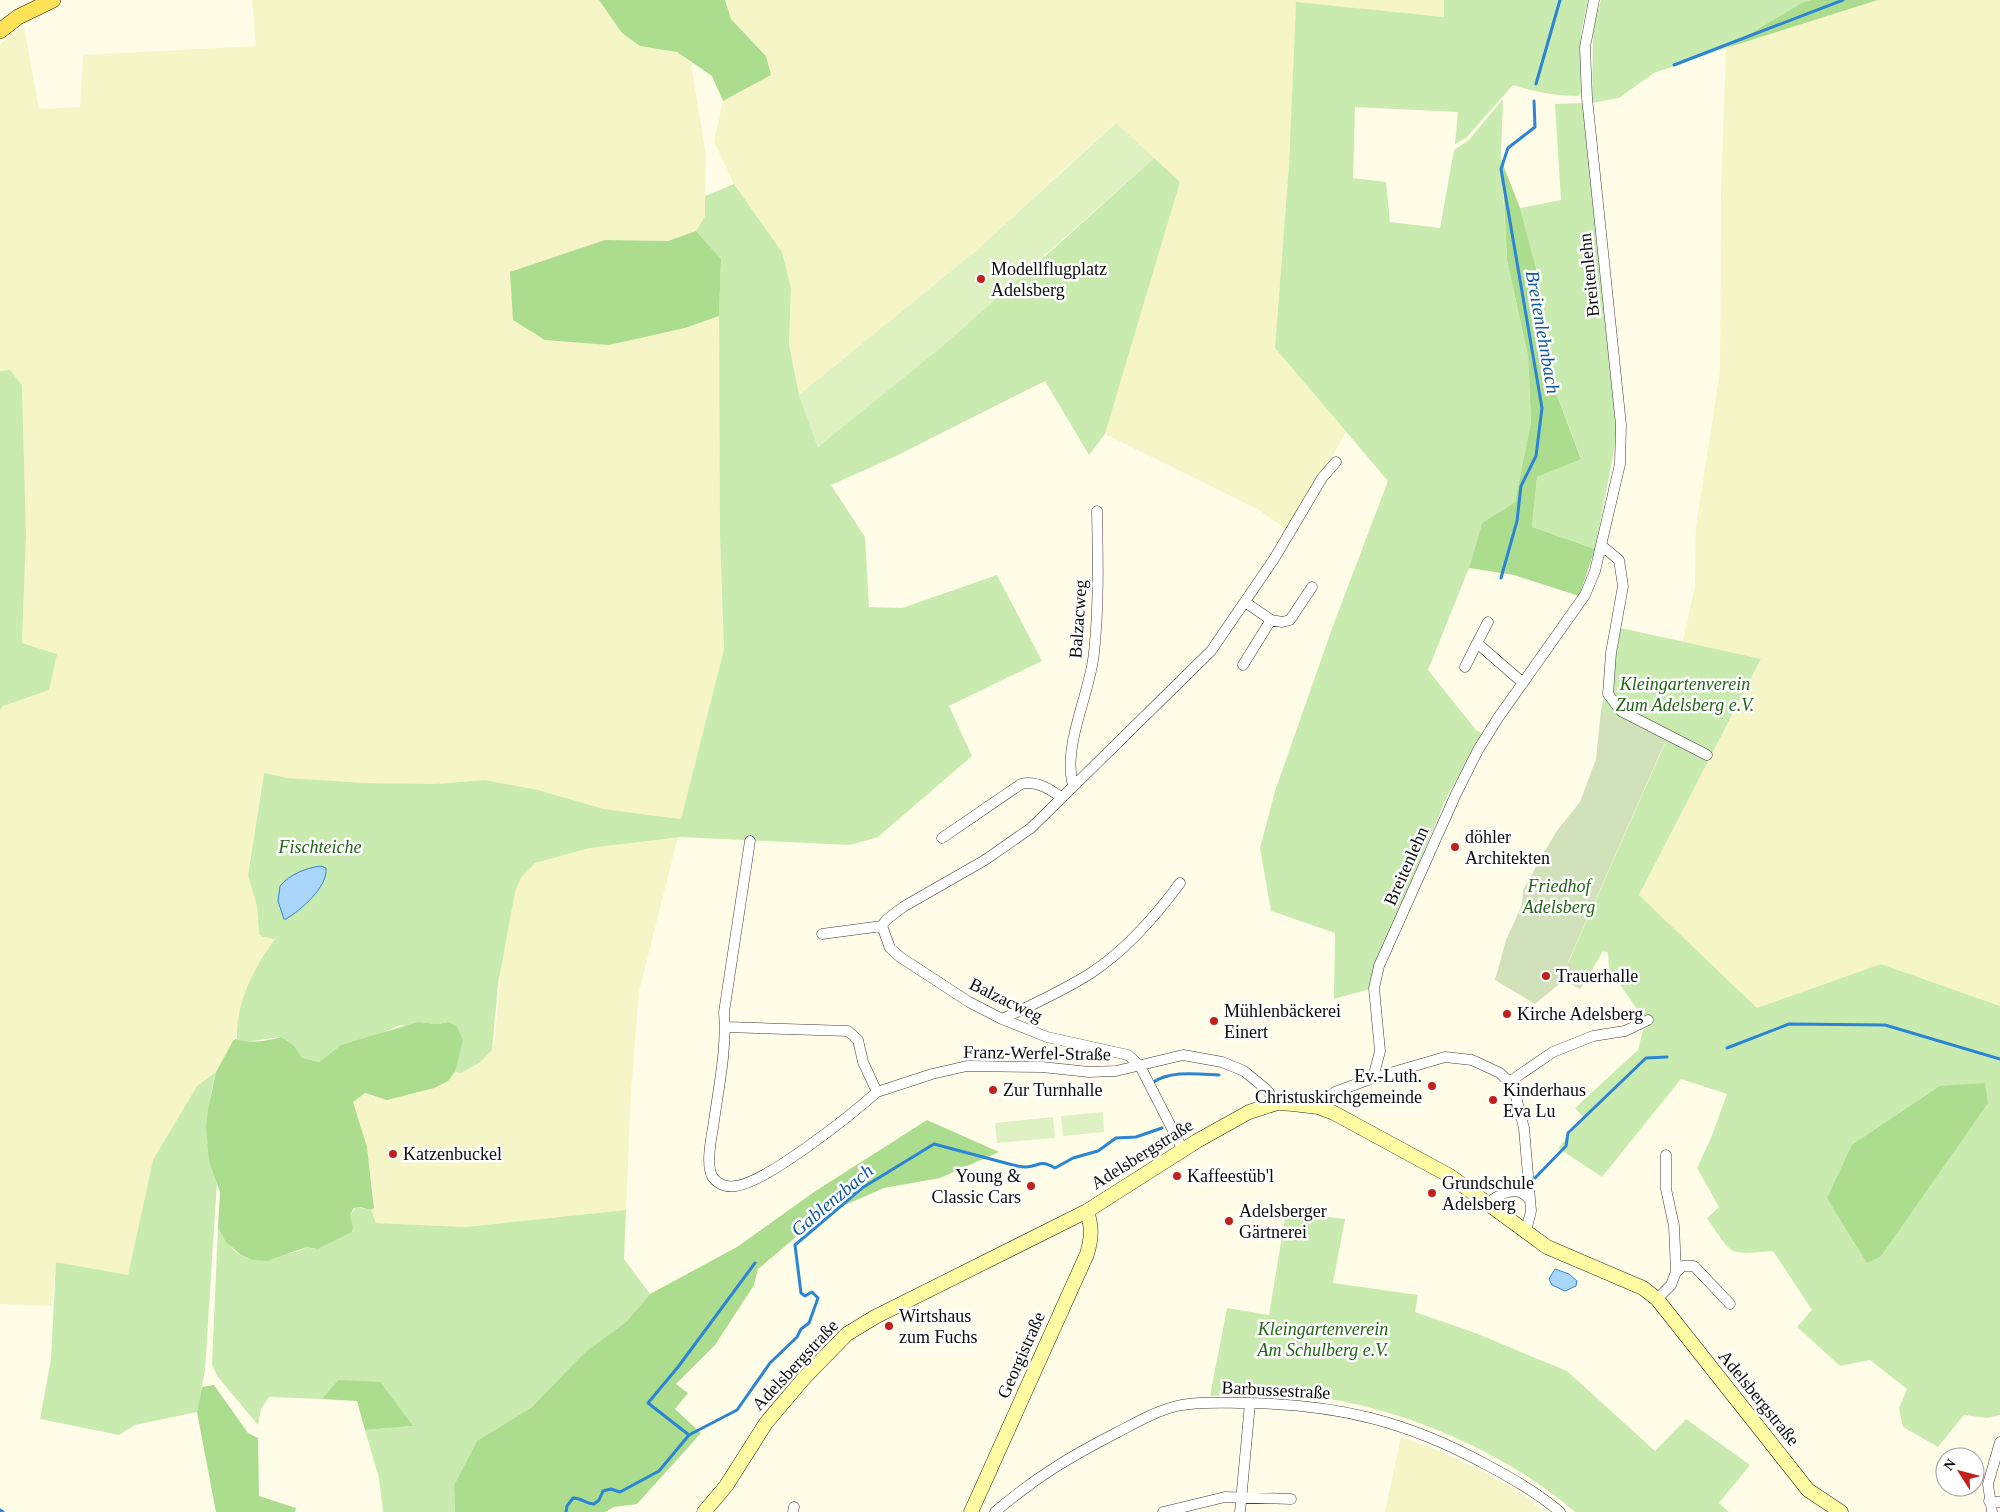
<svg xmlns="http://www.w3.org/2000/svg" width="2000" height="1512" font-family="Georgia,serif">
	<style>
		.farmland { fill: #f6f5c7 }
		.green { fill: #caebb0 }
		.forest { fill: #acdc8e }
		.cemetery { fill: #d1e1b9 }
		.pitch { fill: #def1c2 }
		.water { fill: #a9d6fa; stroke: #2c85d4 }
		.lines { fill: none; stroke-linecap: round; stroke-linejoin: round }
		.stream { stroke: #2c85d4; stroke-width: 3 }
		.street-casing { stroke: #3d3d3d; stroke-width: 11 }
		.secondary-casing { stroke: #2c2c2c; stroke-width: 15 }
		.primary-casing { stroke: #1b1b1b; stroke-width: 16 }
		.street { stroke: #fff; stroke-width: 10 }
		.secondary { stroke: #fffba3; stroke-width: 14 }
		.primary { stroke: #ffe258; stroke-width: 15 }
		.poi-dot { fill: #c1201c; stroke: #fff; stroke-width: 2 }
		.labels { text-anchor: middle; dominant-baseline: central; stroke-width: 5; stroke-linejoin: round; paint-order: stroke }
		.poi-label { font-size: 18px; fill: #0a0a0a; stroke: #fff; text-anchor: start }
		.street-label { font-size: 18px; fill: #0a0a0a; stroke: #fff }
		.park-label { font-size: 18px; font-style: italic; fill: #236418; stroke: #fff }
		.water-label { font-size: 19px; font-style: italic; fill: #0e57a1; stroke: #fff }
	</style>
	<rect width="100%" height="100%" fill="#fffce8"/>
	<path class="farmland" d="M252,0h347l23,33 18,13 37,6 14,11 15,93 -1,60 -9,15 -28,10 -63,-1 80,88 34,-12 1,222 4,111 -43,170 -77,-10 -66,-19 -53,-10 -51,4 -68,-1 -78,-5 -24,-5 -16,99 9,34 2,28 6,4h10l-22,38 -15,42 -2,21 -20,33 -19,14 -44,74 -25,115 -72,-13 -4,44 -52,-2v-594l57,-56 -35,-11 4,-107 -4,-151 -12,-15 -10,1v-326l9,-9 15,-9 15,82 41,-2 3,-52 173,-9z
		M725,0h719l1,17 -149,-14 -7,161 -14,184 71,84 -56,100 -31,-22 -154,-76 75,-252 -65,-59 -138,127 -178,145 -10,-51 2,-56 -9,-36 -48,-68 -20,-42 9,-41 48,-26 -13,-28 -27,-28z
		M1878,0h122v1006l-119,-42 -124,44 -118,-113 122,-235 -78,-18 12,-56 1,-60 24,-154 1,-182 5,-142z
		M678,837l-39,155 -8,101 -5,117 -161,17 -89,-4 -5,-13 4,-5 -8,-58 -14,-45 12,-9 8,4 80,-21 2,-4 6,1 33,-27 8,-89 13,-66 9,-18 11,-10 55,-15z
		M1401,1437l38,14 39,18 39,22 27,21h-159z"/>
	<path class="green" d="M1444,0h144l-7,32 2,58 -5,6c-23,0 -43,-4 -65,-11l-47,53 -11,6 3,-32 -103,-5 -2,71 33,4 4,40 50,6 14,-78 15,-10 34,-41 -2,56 6,105 21,96 3,66 -16,80 -33,21 -13,45 -41,102 48,60 7,4 -36,62 -71,169 -6,24 -36,10 1,-66 -64,-22 -11,-63 15,-57 59,-168 54,-142 -113,-133 14,-184 7,-162 148,15z
		M1601,0h210l-85,48 -72,25 -35,25 -27,5 1,-74z
		M1584,103l34,327 -23,119 -63,-22 5,-50 44,-19 -28,-73 -13,-101 -20,-76 41,-8 -6,-96z
		M1154,158l26,24 -75,252 -16,21 -44,-74 -151,76 -63,28 34,52 4,70 33,1 95,-33 45,86 -93,45 23,50 -94,81 -28,8 -170,-8 -90,11 -55,15 -14,15 -6,14 -17,93 -6,65 -13,13 -18,10 -6,-1 3,-13 -10,-37 -10,2 -20,-2 -9,4 -9,-1 -24,11 -35,9 -22,17 -17,-4 -21,-21 -37,5 -7,-3c-2,-34 18,-74 38,-100l-12,-2 -4,-3 -2,-28 -9,-31 16,-102 24,5 78,5 68,1 51,-4 53,10 66,19 77,10 43,-170 -4,-111 -1,-222 2,-57 -25,-28 9,-15v-20l29,-12 48,68 9,36 -2,56 10,51 19,52 233,-196z
		M10,370l12,15 4,151 -4,107 35,11 -8,36 -46,16 -3,4v-339z
		M1621,628l140,31 -122,236 118,113 124,-44 119,42v409l-13,3 -23,-3 -26,32 -35,-20 -4,-19 8,-19 -37,-29 -30,6 -43,-39 15,-17 -39,-59c-46,4 -40,5 -66,-33l12,-11 -22,-39 14,-30 16,-44 -46,-15 -79,98 -44,-29 26,-30 -9,-10 63,-58 5,-20 6,-4 -40,-57 -1,-16 -5,-2 -14,24 -21,-12 98,-222 -65,-31z
		M216,1072c-10,38 -13,72 1,109l-12,189 -8,42 -62,13 -16,10 -79,-16 11,-60 5,-97 72,13 25,-115 44,-74z
		M357,1207l14,3 5,13 89,4 161,-17 -2,49 26,35 -23,27 -43,32 -52,54 -55,34 -23,44 1,27h-72l-4,-34 -14,-48 48,-4 -75,-46 -16,19 -53,-2 -8,12 -3,16 -41,-49 -5,-11 6,-137c19,32 27,34 62,27 9,-2 19,-3 27,-8l8,2 35,-16 3,-3 -3,-15z
		M1286,1212l59,7 -12,64 85,12 -3,17 58,20 94,39 88,80 31,-32 64,46 -31,38 10,9h-154c-75,-65 -190,-112 -288,-118 -25,-2 -52,1 -77,2l17,-88 42,7z"/>
	<path class="forest" d="M599,0h126l6,19 35,37 5,19 -48,26 -11,-25 -35,-24 -37,-6 -18,-13z
		M1811,0h67l-152,48 76,-45z
		M1502,162l18,46 20,75 13,102 28,74 -44,18 -5,50 63,22 -16,47 -65,-21 -45,-7 13,-45 33,-21 16,-80 -3,-66 -21,-96z
		M696,231l25,28 -2,57 -34,12 -76,17 -64,-5 -32,-20 -3,-48 95,-32 63,1z
		M418,1022l20,2 10,-2 9,5 6,13 -8,32 -7,9 -14,7 -47,12 -22,-7 -12,9 14,45 7,61 -3,2 -11,-3 -6,1 -4,7 3,13 -1,4 -35,17 -10,-2 -41,14 -12,-1 -13,-5 -15,-13 -8,-14 2,-36 -11,-31 -3,-34 2,-18 8,-37 17,-31 3,-2c13,5 32,2 45,-2l13,9 8,12 17,4 22,-17z
		M1985,1083l3,20 -107,153 -14,7 -40,-65 25,-53 88,-59z
		M927,1120l72,32 -59,26 -56,10 -62,27 -64,54 -4,16 -39,60 -39,39 12,9 -13,16 26,24 -64,71 -23,3 -9,5h-150l-1,-27 23,-44 55,-34 52,-54 43,-32 23,-27 87,-47 77,-55z
		M338,1380l42,2 33,44 -48,4 -8,-29 -35,-2z
		M214,1385l34,48 10,5 1,58 37,12 -1,4h-79l-19,-100 5,-25z"/>
	<path class="cemetery" d="M1601,710l65,30 -98,222 21,13 -9,14 -16,-9 -29,24 -40,-24 11,-40 16,-35 1,-15 33,-58 24,-30 16,-43z"/>
	<path class="pitch" d="M1116,123l38,35 -211,188 -125,101 -19,-52 178,-145z
		M1103,1112l1,20 -41,4 -2,-20z
		M1053,1117l2,21 -58,5 -2,-20z"/>
	<path class="water" d="M321,866l5,2c2,19 -25,42 -40,51h-2l-6,-18 2,-15c10,-12 26,-18 41,-20z
		M1555,1269l14,5 8,7 -1,5 -11,5 -13,-6 -3,-6z"/>
	<g class="lines">
		<path class="stream" d="M1674,65l169,-65
			M1536,84l24,-84
			M1501,578l16,-57 4,-35 15,-30 6,-48 -41,-239 7,-21 27,-21 -1,-26
			M1727,1048l62,-24 96,1 115,34
			M1152,1083c18,-13 46,-9 67,-8
			M1535,1178l31,-32 2,-13 78,-75 21,-1
			M689,1435l-41,-32 30,-36 77,-104
			M0,1510l3,2
			M566,1512l1,-6 6,-8c9,0 13,6 21,6l5,-4 4,-9 8,-2 9,3 39,-21 30,-36 48,-25 33,-47 27,-26 4,-8 8,-6 9,-25 -6,-6 -7,4 -4,-3 -6,-48 67,-57 72,-44 79,21c4,1 9,2 13,2 15,-1 13,-8 29,1l18,-10 25,-7 18,-13 20,-1 26,-9"/>
		<g class="street-casing">
			<path id="street" d="M1601,545l18,15 4,26 -12,67 -3,41 13,17 86,44
				M1271,620l11,2 8,-2 22,-33
				M1488,622l-11,21 46,40
				M1243,665l28,-45 -26,-18
				M1465,667l12,-24
				M1073,785c-11,-39 17,-91 21,-132 5,-47 4,-94 3,-142
				M942,838l79,-54c15,-4 29,5 41,14
				M750,841l-26,171c3,36 -5,73 -10,109 -2,15 -7,34 -4,49 2,12 14,18 26,16 31,-4 115,-71 141,-94
				M822,934l60,-8
				M1002,1019c30,-14 61,-28 89,-46 35,-23 64,-56 89,-90
				M726,1027l122,4 10,9 5,22 14,30 55,-18 35,-8 75,1 47,5 27,-1 67,-16 39,7 22,9 22,18 11,14
				M1373,1078l7,-27 -6,-63 5,-22 77,-172 22,-44 20,-32 87,-123 10,-24 25,-107 1,-39 -34,-327 -2,-51 9,-47
				M1509,1082l44,-30 40,-16 32,-5 23,-11
				M1318,1107l17,-15 38,-14 72,-21 27,3 28,13 9,9 6,11 9,35 7,83 -5,20
				M1183,1150l-43,-84 -12,-11 -81,-18 -45,-18 -33,-17 -69,-45 -10,-9 -8,-22 4,-6 17,-13 82,-47 46,-32 180,-177 63,-92 48,-81 14,-16
				M1487,1203c12,-8 29,-19 41,-5
				M1676,1272l7,-6h11l36,38
				M1657,1299l14,-14 5,-13 -2,-46 -8,-37v-34
				M1989,1501l11,1
				M793,1512l1,-5
				M995,1512c41,-35 76,-56 123,-80 19,-10 38,-21 59,-26 22,-5 46,-3 68,-3 91,1 162,18 242,62 26,14 51,28 73,47
				M1163,1512l62,-15 66,2
				M1240,1512l10,-109
				M1992,1512l-4,-28 12,-42"/>
		</g>
		<g class="secondary-casing">
			<path id="secondary" d="M704,1512l22,-26 40,-63 39,-46 42,-43 28,-17 212,-106 110,-70 52,-29 28,-9 16,1 25,3 16,6 116,63 97,71 96,41 14,11 151,191 33,22
				M971,1512l116,-258c5,-17 5,-27 0,-43"/>
		</g>
		<g class="primary-casing">
			<path id="primary" d="M0,31l18,-14 35,-17"/>
		</g>
		<use href="#street" class="street"/>
		<use href="#secondary" class="secondary"/>
		<use href="#primary" class="primary"/>
	</g>
	<g class="poi-dot">
		<circle cx="981" cy="279" r="5"/>
		<circle cx="1455" cy="847" r="5"/>
		<circle cx="1546" cy="976" r="5"/>
		<circle cx="1507" cy="1014" r="5"/>
		<circle cx="1214" cy="1021" r="5"/>
		<circle cx="1432" cy="1086" r="5"/>
		<circle cx="993" cy="1090" r="5"/>
		<circle cx="1493" cy="1100" r="5"/>
		<circle cx="393" cy="1154" r="5"/>
		<circle cx="1177" cy="1176" r="5"/>
		<circle cx="1031" cy="1186" r="5"/>
		<circle cx="1432" cy="1193" r="5"/>
		<circle cx="1229" cy="1221" r="5"/>
		<circle cx="889" cy="1326" r="5"/>
	</g>
	<g class="labels">
		<g class="poi-label">
			<text x="991" y="269">Modellflugplatz<tspan x="991" dy="21">Adelsberg</tspan></text>
			<text x="1465" y="837">döhler<tspan x="1465" dy="21">Architekten</tspan></text>
			<text x="1556" y="976">Trauerhalle</text>
			<text x="1224" y="1011">Mühlenbäckerei<tspan x="1224" dy="21">Einert</tspan></text>
			<text x="1517" y="1014">Kirche Adelsberg</text>
			<text x="1422" y="1076" text-anchor="end">Ev.-Luth.<tspan x="1422" dy="21">Christuskirchgemeinde</tspan></text>
			<text x="1003" y="1090">Zur Turnhalle</text>
			<text x="1503" y="1090">Kinderhaus<tspan x="1503" dy="21">Eva Lu</tspan></text>
			<text x="403" y="1154">Katzenbuckel</text>
			<text x="1021" y="1176" text-anchor="end">Young &amp;<tspan x="1021" dy="21">Classic Cars</tspan></text>
			<text x="1187" y="1176">Kaffeestüb'l</text>
			<text x="1442" y="1183">Grundschule<tspan x="1442" dy="21">Adelsberg</tspan></text>
			<text x="1239" y="1211">Adelsberger<tspan x="1239" dy="21">Gärtnerei</tspan></text>
			<text x="899" y="1316">Wirtshaus<tspan x="899" dy="21">zum Fuchs</tspan></text>
		</g>
		<g class="street-label">
			<text transform="translate(1589 275) rotate(-96)">Breitenlehn</text>
			<text transform="translate(1078 619) rotate(-86)">Balzacweg</text>
			<text transform="translate(1406 866) rotate(-66)">Breitenlehn</text>
			<text transform="translate(1006 1000) rotate(26)">Balzacweg</text>
			<text transform="translate(1037 1053) rotate(1)">Franz-Werfel-Straße</text>
			<text transform="translate(1142 1154) rotate(-32)">Adelsbergstraße</text>
			<text transform="translate(1021 1355) rotate(-66)">Georgistraße</text>
			<text transform="translate(795 1365) rotate(-47)">Adelsbergstraße</text>
			<text transform="translate(1276 1390) rotate(3)">Barbussestraße</text>
			<text transform="translate(1759 1398) rotate(51)">Adelsbergstraße</text>
		</g>
		<g class="park-label">
			<text x="1685" y="684">Kleingartenverein<tspan x="1685" dy="21">Zum Adelsberg e.V.</tspan></text>
			<text x="320" y="847">Fischteiche</text>
			<text x="1559" y="886">Friedhof<tspan x="1559" dy="21">Adelsberg</tspan></text>
			<text x="1323" y="1329">Kleingartenverein<tspan x="1323" dy="21">Am Schulberg e.V.</tspan></text>
		</g>
		<g class="water-label">
			<text transform="translate(1543 332) rotate(80)">Breitenlehnbach</text>
			<text transform="translate(832 1200) rotate(-40)">Gablenzbach</text>
		</g>
	</g>
	<g transform="translate(1960 1472) rotate(306)"><circle r="24" fill="#ffffff" stroke="#9d9d9d"/>
	<path d="M0-4L9 19L0 12L-9 19Z" fill="#c1201c"/>
	<text y="-8" font-size="14" font-weight="bold" text-anchor="middle" fill="#0a0a0a">N</text>
	</g>
</svg>
